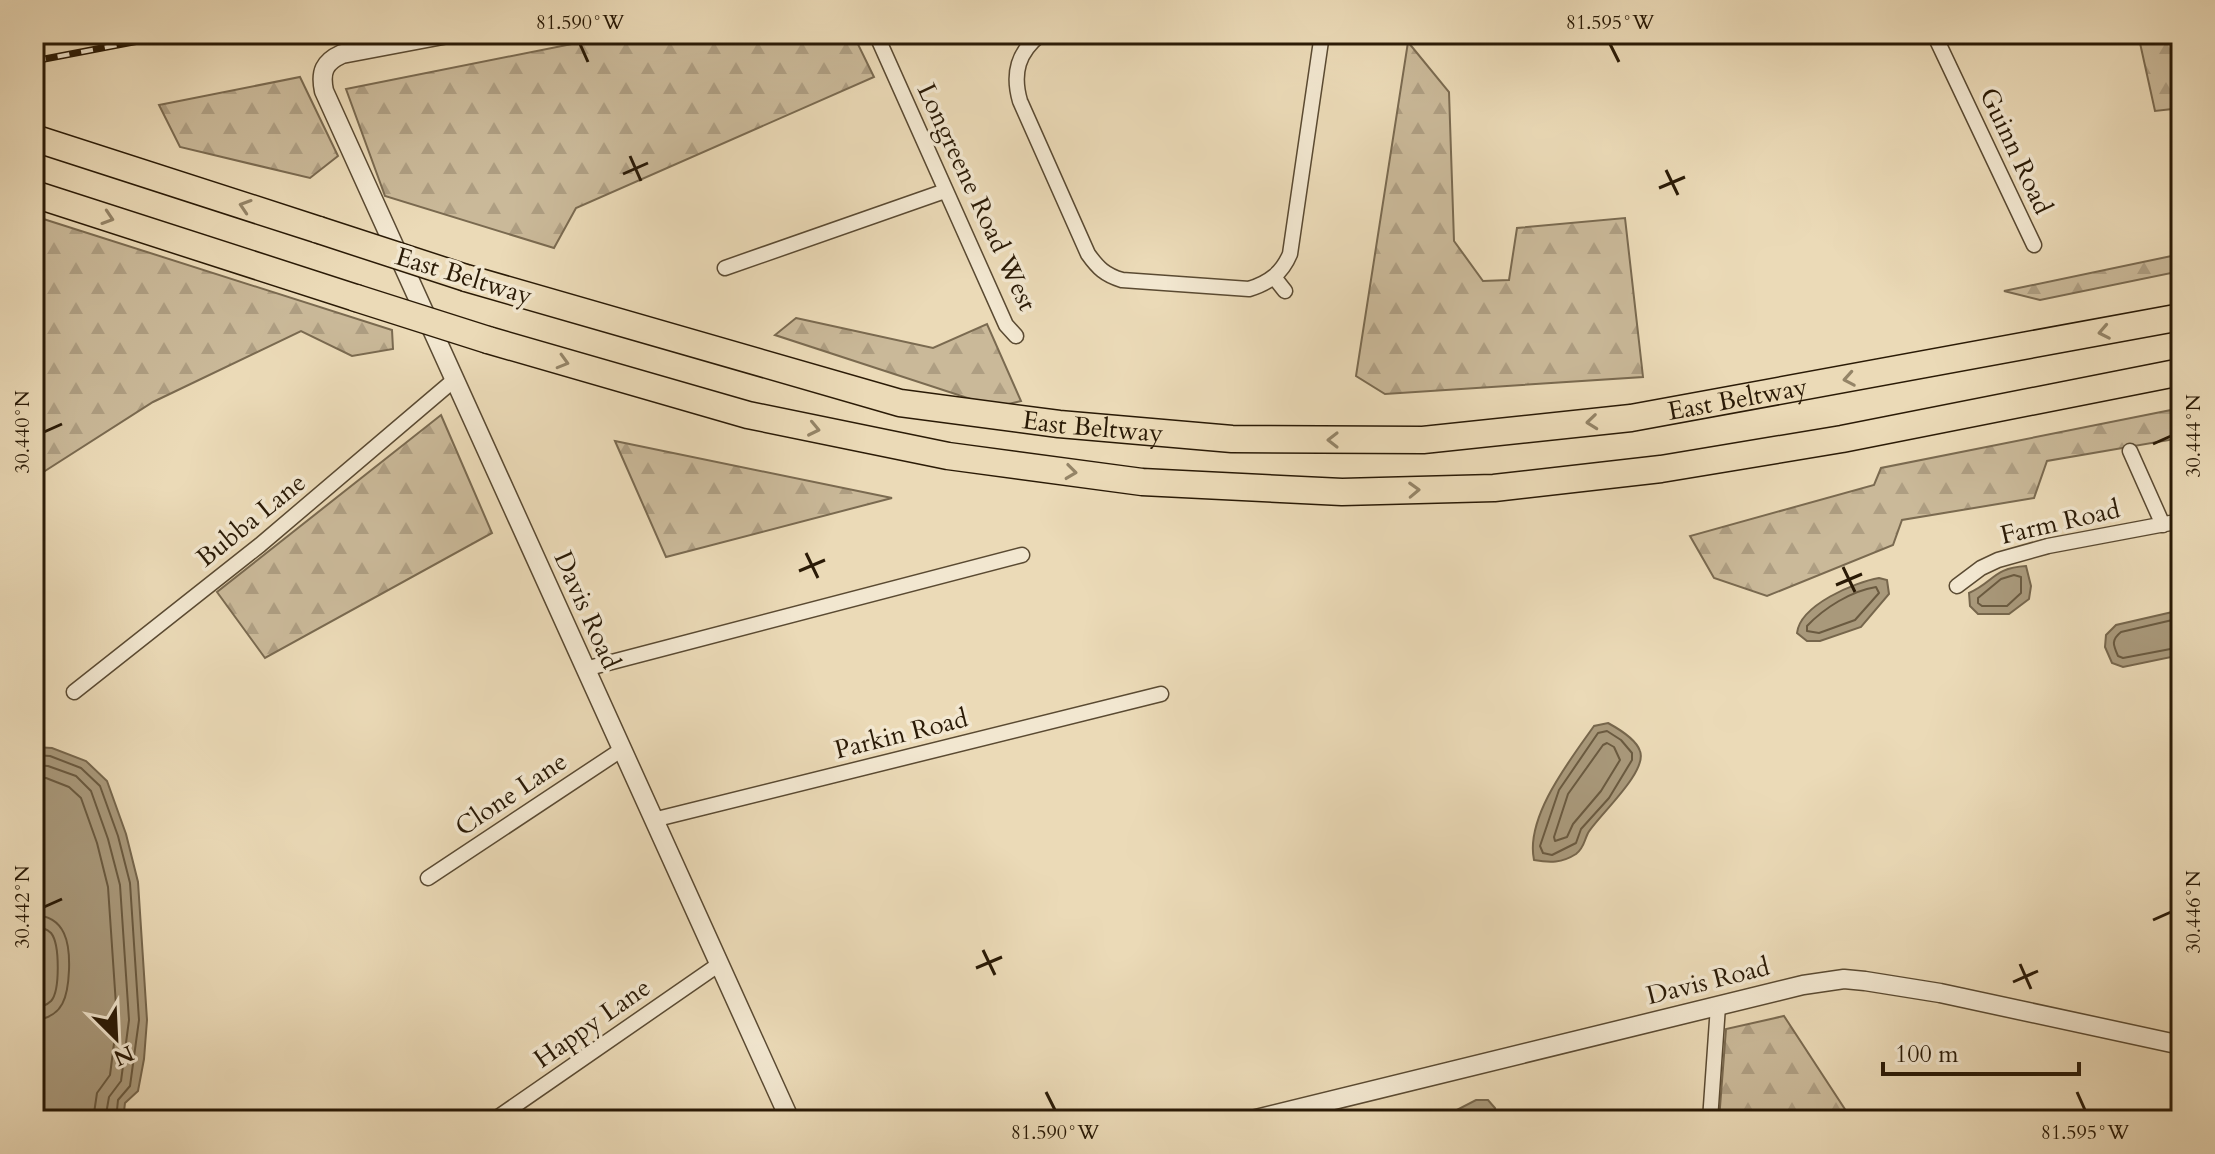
<svg xmlns="http://www.w3.org/2000/svg" width="2215" height="1154" font-family="Cardo,serif">
	<style>
		.forest { fill: url(#forest-firs); stroke: #7a6a50; stroke-width: 2 }
		.water { fill: #a9997b; stroke: #76664c; stroke-width: 2 }
		.lines { fill: none; stroke-linecap: round; stroke-linejoin: round }
		.shore { stroke: #6a5a40; stroke-width: 2 }
		.minor-casing { stroke: #5a4a32; stroke-width: 17 }
		.tertiary-casing { stroke: #5a4a32; stroke-width: 21 }
		.motorway-casing { stroke: #2a1a06; stroke-width: 29 }
		.minor { stroke: #f2e7d0; stroke-width: 14 }
		.tertiary { stroke: #f2e7d0; stroke-width: 18 }
		.motorway { stroke: #ebdab7; stroke-width: 26 }
		.rail-casing { stroke: #2a1a06; stroke-width: 7 }
		.rail { stroke: #f2e7d0; stroke-width: 4; stroke-dasharray: 12; stroke-linecap: butt }
		.motorway-bridge-casing { stroke: #2a1a06; stroke-width: 29; stroke-linecap: butt }
		.motorway-bridge { stroke: #ebdab7; stroke-width: 26 }
		.oneway { stroke: #948467 }
		.ticks { fill: none; stroke: #2a1a06; stroke-width: 3 }
		.labels { text-anchor: middle; dominant-baseline: central; stroke-width: 7; stroke-linejoin: round; paint-order: stroke }
		.street-label { font-size: 26px; fill: #2a1a06; stroke: #f2e7d0 }
		.neatline { fill: none; stroke: #2a1a06; stroke-width: 3 }
		.ticks-label { font-size: 20px; text-anchor: middle; fill: #2a1a06 }
	</style>
	<defs>
		<pattern id="forest-firs" width="22" height="20" patternUnits="userSpaceOnUse" patternTransform="scale(2)"><rect width="22" height="20" fill="#cab999"/><path d="M5 1l3.5 6h-7zM16 11l3.5 6h-7z" fill="#ae9e82"/></pattern>
	</defs>
	<rect width="100%" height="100%" fill="#ebdab7"/>
	<filter id="stains"><feTurbulence type="fractalNoise" baseFrequency=".0025" numOctaves="4"/><feColorMatrix values="0 0 0 0 .2 0 0 0 0 .09 0 0 0 0 .02 0 0 0 .5 -.17"/></filter>
	<radialGradient id="worn" r=".72"><stop offset=".6" stop-color="#630" stop-opacity="0"/><stop offset="1" stop-color="#630" stop-opacity=".3"/></radialGradient>
	<path class="forest" d="M622,34h231l21,43 -298,131 -22,40 -169,-52 -39,-107z
		M2138,34h43v74l-26,3z
		M1408,42l41,50 5,149 29,40 26,-1 8,-52 108,-10 18,159 -258,17 -29,-18z
		M300,77l38,79 -28,22 -130,-31 -21,-42z
		M34,216l358,114 1,19 -41,7 -51,-25 -148,71 -119,76z
		M2181,254v17l-141,29 -36,-9z
		M796,318l137,30 54,-24 34,77 -26,6 -220,-72z
		M2181,408v30l-134,23 -13,37 -132,22 -9,25 -126,51 -53,-18 -24,-42 184,-51 7,-17z
		M441,415l51,118 -227,125 -48,-66z
		M615,441l277,57 -226,59z
		M1784,1016l68,104h-133l7,-91z"/>
	<path class="water" d="M2026,566l5,20 -2,13 -20,15h-31l-8,-8 -1,-13c25,-11 24,-25 57,-27z
		M1879,578l8,2 2,14 -28,33 -41,14h-13l-10,-8c3,-28 58,-51 82,-55z
		M2181,610v45l-58,12 -11,-4 -7,-16 1,-12 10,-10z
		M1608,723c11,6 28,16 32,28 8,21 -42,65 -52,82 -4,8 -4,15 -12,21 -14,9 -26,9 -42,6 -9,-43 36,-100 60,-134z
		M34,747l18,1 34,13 21,20 19,53 12,48 9,138 -3,39 -6,32 -13,12 -2,17h-89v-99c10,-35 2,-70 0,-105 -3,-56 0,-113 0,-169z
		M1476,1100h12l7,8 3,12h-53l2,-5z"/>
	<g class="lines">
		<path class="shore" d="M2014,575l7,2v16l-14,13h-25l-4,-3v-5l23,-19z
			M1876,587l3,6 -24,27 -36,13 -12,-2v-5c17,-18 44,-35 69,-39z
			M2181,618l-60,14c-10,8 -8,13 -3,24l5,2 58,-11
			M1607,731l14,9 11,13v7l-23,38 -28,31 -5,14 -24,12 -9,-2 -3,-7 19,-56 39,-57z
			M1607,743l7,4 6,13 -19,31 -28,33 -6,13 -12,4 -1,-4 14,-43 35,-49z
			M34,755l16,1 31,12 19,18 18,50 12,47 9,137 -9,66 -12,14 -2,20
			M34,765l14,1 28,10 15,15 17,48 12,46 9,135 -8,61 -12,16 -4,23
			M34,777l12,1 23,9 12,11 16,45 11,44 9,133 -7,55 -13,18 -4,27
			M34,915c32,1 36,29 35,55 -1,25 -5,48 -35,50
			M34,927c7,0 12,1 17,6 9,11 9,58 0,68 -5,5 -10,6 -17,6"/>
		<g class="minor-casing">
			<path id="minor" d="M876,34l130,291 10,11
				M1041,34c-23,18 -29,39 -21,67l68,153c10,14 17,21 34,26l127,9c20,-6 33,-16 41,-35l32,-220
				M1934,34l100,211
				M725,268l220,-77
				M1274,277l11,14
				M2130,451l33,74
				M1957,586l24,-18 17,-8 50,-14 133,-25
				M585,669l437,-114
				M74,692l186,-147 194,-165
				M653,820l508,-126
				M428,878l193,-128
				M494,1120l224,-155
				M1710,1120l8,-114"/>
		</g>
		<g class="tertiary-casing">
			<path id="tertiary" d="M448,34l-106,20c-18,8 -22,18 -18,37l466,1029
				M1252,1120l551,-135 41,-6 21,2 75,12 241,52"/>
		</g>
		<g class="motorway-casing">
			<g id="motorway">
				<path d="M34,138l285,92"/>
				<path d="M34,194l322,104"/>
				<path id="s1" d="M466,278l434,125 159,21 173,15 191,1 208,-22 550,-101"/>
				<path d="M488,340l260,75 200,41 194,26 200,10 152,-4 167,-19 181,-30 339,-67"/>
			</g>
		</g>
		<use href="#minor" class="minor"/>
		<use href="#tertiary" class="tertiary"/>
		<use href="#motorway" class="motorway"/>
		<g class="rail-casing">
			<path id="rail" d="M34,61l141,-27"/>
		</g>
		<use href="#rail" class="rail"/>
		<g class="motorway-bridge-casing">
			<path id="motorway-bridge" d="M319,230l147,48
				M356,298l132,42"/>
		</g>
		<use href="#motorway-bridge" class="motorway-bridge"/>
	</g>
	<defs><path id="oneway-chevron" d="M-2-3.5L2.5 0L-2 3.5" fill="none" stroke-width="1.6" stroke-linecap="round" stroke-linejoin="round" transform="scale(2)"/></defs>
	<g class="oneway">
		<use href="#oneway-chevron" transform="translate(245 206) rotate(-162)"/>
		<use href="#oneway-chevron" transform="translate(108 218) rotate(18)"/>
		<use href="#oneway-chevron" transform="translate(2104 332) rotate(169)"/>
		<use href="#oneway-chevron" transform="translate(563 362) rotate(16)"/>
		<use href="#oneway-chevron" transform="translate(1849 379) rotate(170)"/>
		<use href="#oneway-chevron" transform="translate(1592 422) rotate(174)"/>
		<use href="#oneway-chevron" transform="translate(814 429) rotate(12)"/>
		<use href="#oneway-chevron" transform="translate(1333 440) rotate(-180)"/>
		<use href="#oneway-chevron" transform="translate(1071 472) rotate(7)"/>
		<use href="#oneway-chevron" transform="translate(1414 490) rotate(-2)"/>
	</g>
	<path class="ticks" d="M580,44l8,18M1610,44l9,18M630,156l11,25M1666,170l12,25M623,174l25,-11M1659,188l26,-11M44,432l18,-8M2153,444l18,-8M806,553l12,25M1843,567l12,25M799,571l26,-11M1836,585l26,-11M44,907l18,-8M2153,920l18,-8M983,950l12,25M2020,964l11,25M976,968l26,-11M2013,982l25,-11M1046,1092l9,18M2077,1092l8,18"/>
	<g class="labels">
		<g class="street-label">
			<text transform="translate(2016 151) rotate(65)">Guinn Road</text>
			<text transform="translate(977 197) rotate(65)">Longreene Road West</text>
			<text transform="translate(464 276) rotate(17)">East Beltway</text>
			<text stroke="none"><textPath href="#s1" startOffset="1294">East Beltway</textPath></text>
			<text stroke="none"><textPath href="#s1" startOffset="646">East Beltway</textPath></text>
			<text transform="translate(251 520) rotate(-39)">Bubba Lane</text>
			<text transform="translate(2060 522) rotate(-13)">Farm Road</text>
			<text transform="translate(587 610) rotate(66)">Davis Road</text>
			<text transform="translate(901 734) rotate(-14)">Parkin Road</text>
			<text transform="translate(511 794) rotate(-34)">Clone Lane</text>
			<text transform="translate(1708 981) rotate(-14)">Davis Road</text>
			<text transform="translate(592 1023) rotate(-35)">Happy Lane</text>
		</g>
	</g>
	<rect width="2215" height="1154" fill="none" stroke="#ebdab7" stroke-width="88"/>
	<g transform="translate(116 1038) rotate(156)" stroke="#f2e7d0" stroke-width="6" paint-order="stroke">
	<path d="M0-6L14 30L0 20L-14 30Z" fill="#2a1a06"/>
	<text y="-12" font-size="22" font-weight="bold" text-anchor="middle" fill="#2a1a06">N</text>
	</g>
	<path d="M1883 1062v12h196v-12" fill="none" stroke="#2a1a06" stroke-width="4"/>
	<text x="1895" y="1062" font-size="24" fill="#2a1a06" stroke="#f2e7d0" stroke-width="6" paint-order="stroke">100 m</text>
	<rect x="44" y="44" width="2127" height="1066" class="neatline"/>
	<g class="ticks-label">
		<text x="580" y="29">81.590°W</text>
		<text x="1610" y="29">81.595°W</text>
		<text transform="translate(22 432) rotate(-90)" y="7">30.440°N</text>
		<text transform="translate(2193 436) rotate(-90)" y="7">30.444°N</text>
		<text transform="translate(22 907) rotate(-90)" y="7">30.442°N</text>
		<text transform="translate(2193 912) rotate(-90)" y="7">30.446°N</text>
		<text x="1055" y="1139">81.590°W</text>
		<text x="2085" y="1139">81.595°W</text>
	</g>
	<rect width="100%" height="100%" filter="url(#stains)"/>
	<rect width="100%" height="100%" fill="url(#worn)"/>
</svg>
